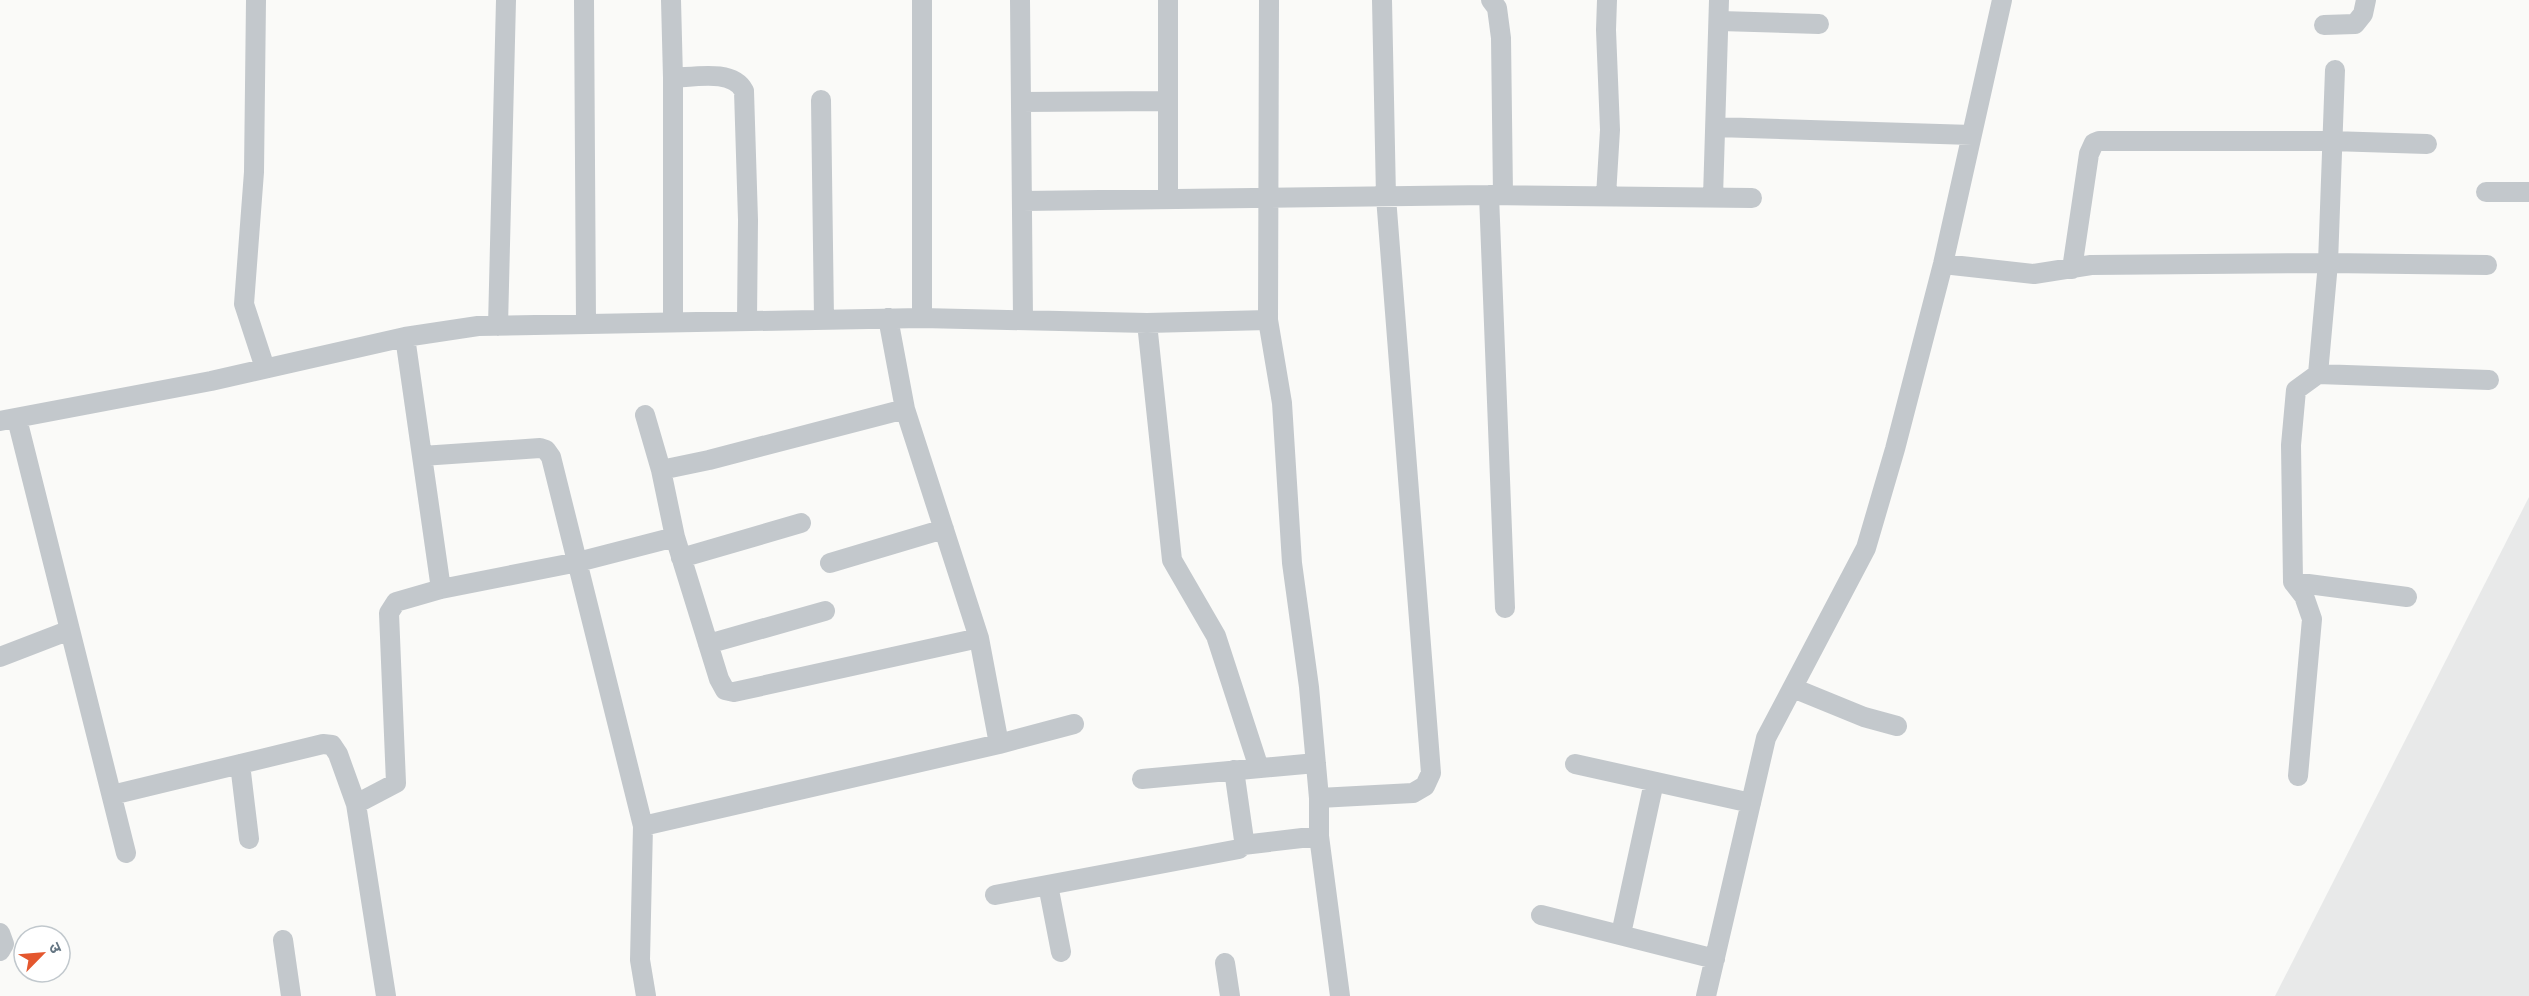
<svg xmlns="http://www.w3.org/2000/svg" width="2529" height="996" font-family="'IBM Plex Sans','Noto Sans Devanagari',sans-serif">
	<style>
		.built { fill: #e8e9e9 }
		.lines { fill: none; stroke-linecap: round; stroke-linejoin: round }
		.minor { stroke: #c3c8cc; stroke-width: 20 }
	</style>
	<rect width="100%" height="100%" fill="#fafaf8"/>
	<path class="built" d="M2529,497v499h-254z"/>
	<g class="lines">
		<path class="minor" d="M256,0l-2,172 -10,132 21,64
			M584,0l2,323
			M671,0l2,78v243
			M1020,0l3,319
			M1269,0l-1,320 14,83 10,160 17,124 10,111v38l21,160
			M1491,0l6,8 4,30 2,157
			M1720,21l99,3
			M2324,25l31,-1 8,-10 3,-14
			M673,78c22,-1 60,-9 71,13l4,129 -1,100
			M821,100l3,219
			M1021,102l146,-1
			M1716,127l256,8
			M2486,192h43
			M1489,195l16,413
			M1606,196l4,-66 -4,-100 1,-30
			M1713,197l6,-197
			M1168,198v-198
			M1023,201l466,-6 263,3
			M1943,264l91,10 57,-9 237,-2 159,2
			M2072,269l17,-115 5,-11 5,-2h232l96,3
			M888,318l17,91 74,229 20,106
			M922,318v-318
			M1147,323l25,237 44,76 43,132
			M498,326l8,-326
			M405,337l36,252
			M2318,374l171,6
			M645,415l16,55 14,67 44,142 6,11 9,2 245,-54
			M17,419l109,434
			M0,421l211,-40 194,-44 73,-11 444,-8 225,5 121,-3
			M422,456l118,-8 6,2 5,7 92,369 -3,134 6,36
			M661,470l48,-10 196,-51
			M681,558l120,-35
			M830,563l114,-34
			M2293,582l114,15
			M708,644l117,-33
			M0,657l70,-27
			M1793,688l71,29 33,9
			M240,764l9,75
			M1575,764l176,39
			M2298,776l14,-157 -8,-23 -11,-14 -2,-137 5,-55 22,-16 10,-111 7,-193
			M1142,779l174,-16
			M112,795l211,-51 9,1 6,9 18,50 30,192
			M1319,798l94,-5 12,-7 6,-13 -45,-576 -4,-197
			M356,804l40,-21 -7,-170 7,-11 45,-13 137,-27 97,-25
			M643,826l356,-82 75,-20
			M1243,845l76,-9
			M1048,885l13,67
			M995,895l244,-46 4,-4 1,-5 -10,-70
			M1541,915l174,44
			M0,933l4,11 -4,7
			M1621,934l33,-152
			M283,940l8,56
			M1225,963l5,33
			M1706,996l60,-258 100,-190 29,-99 48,-185 59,-264"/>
	</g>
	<g transform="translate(42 954) rotate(65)"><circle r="28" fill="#ffffff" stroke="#c1c8cd" stroke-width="1.5"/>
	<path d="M0-4.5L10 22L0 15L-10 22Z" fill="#e4572e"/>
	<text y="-9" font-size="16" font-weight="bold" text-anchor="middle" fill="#657683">उ</text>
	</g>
</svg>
